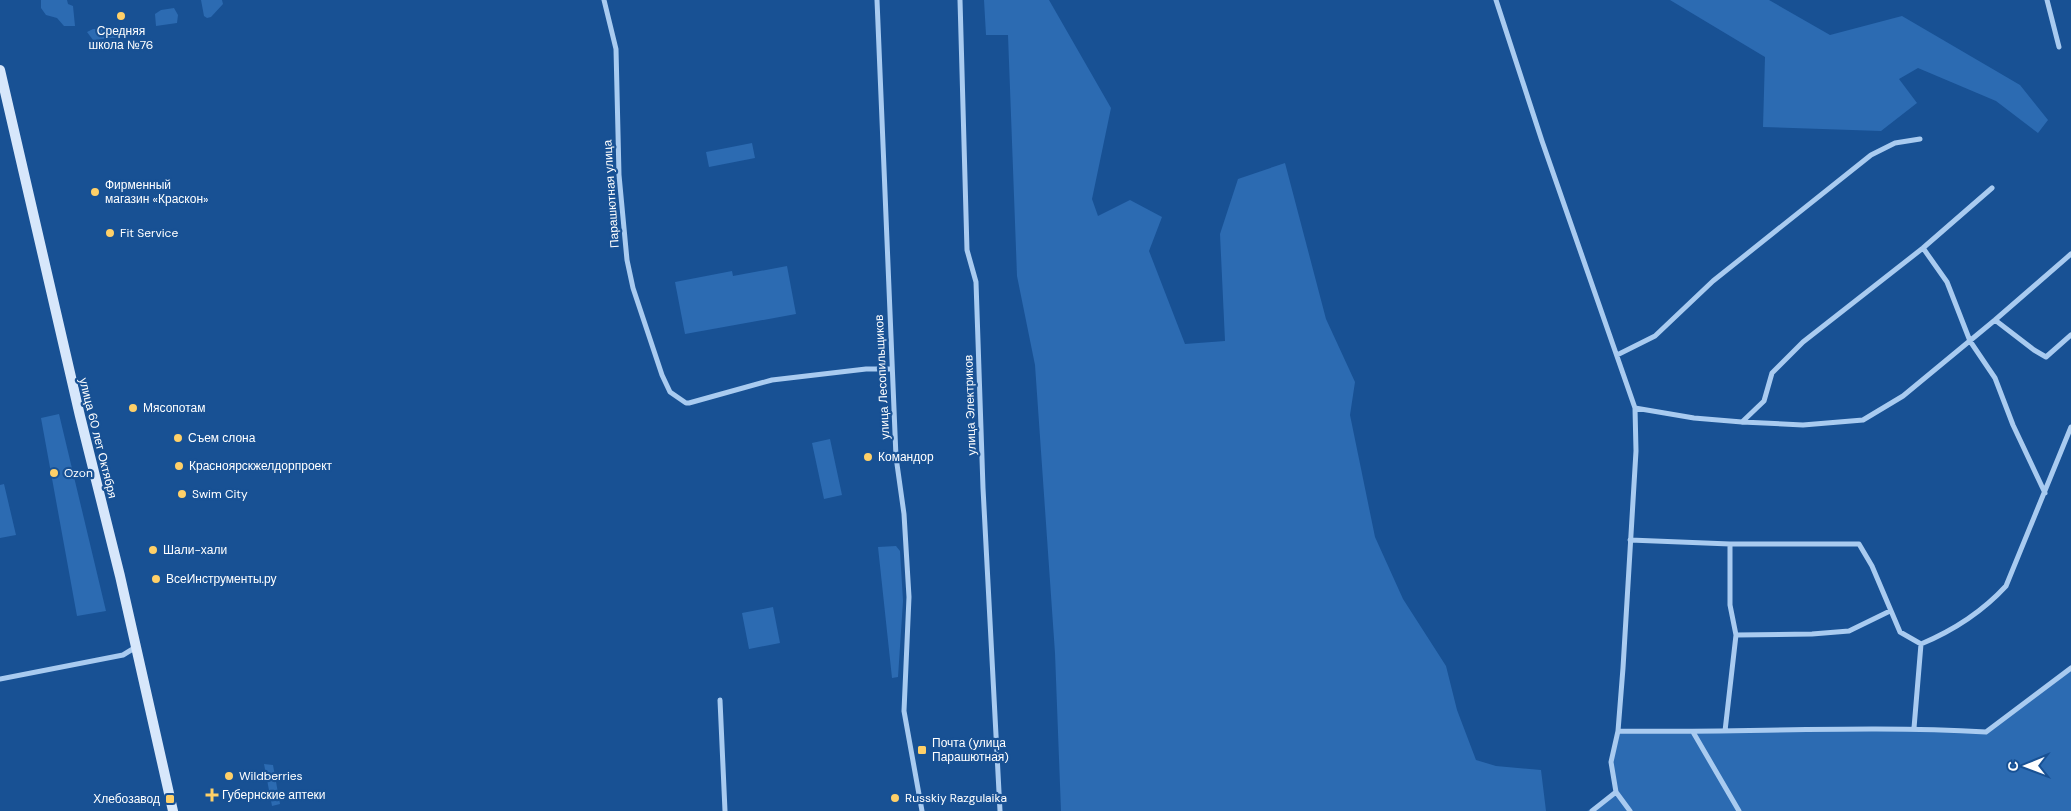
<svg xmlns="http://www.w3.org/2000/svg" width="2071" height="811" font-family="'DM Sans',sans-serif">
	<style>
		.green { fill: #2c6bb2 }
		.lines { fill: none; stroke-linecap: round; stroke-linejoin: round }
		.minor { stroke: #a9cbf0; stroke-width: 5 }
		.secondary { stroke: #d7e7fb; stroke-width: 10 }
		.poi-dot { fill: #ffd068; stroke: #185194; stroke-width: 2 }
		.labels { text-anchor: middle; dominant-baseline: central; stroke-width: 4.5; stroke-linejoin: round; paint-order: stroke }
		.poi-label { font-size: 12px; fill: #fff; stroke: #185194; text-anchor: start }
		.street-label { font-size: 12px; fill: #fff; stroke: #185194 }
	</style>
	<rect width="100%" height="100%" fill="#185194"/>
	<path class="green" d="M41,0h26l1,4 5,2 2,20h-11l-7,-8 -11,-3 -5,-7z
		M201,0h21l1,4 -12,13 -4,1 -3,-2z
		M984,0h65l62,108 -19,91 6,17 32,-16 32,17 -13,34 36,93 40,-3 -5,-107 18,-55 47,-16 41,156 29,63 -5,33 25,122 28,62 43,67 11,44 19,50 20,6 45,4 5,41h-485l-6,-158 -20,-288 -18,-89 -9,-241h-22z
		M1670,0h99l61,35 72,-19 118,69 28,35 -10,13 -42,-32 -78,-33 -19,11 18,24 -36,28 -118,-4 2,-70z
		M174,8l4,7 -1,8 -21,3 -1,-12 6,-4z
		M123,28l4,6 -6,3 -28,3 -6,-8 6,-3z
		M752,143l3,15 -46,9 -3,-15z
		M787,266l9,48 -111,20 -10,-52 57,-11 1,5z
		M59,414l47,197 -29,5 -36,-198z
		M830,439l12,56 -18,4 -12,-56z
		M4,484l12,51 -16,3v-53z
		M896,546l4,5 3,50 -5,76 -6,1 -14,-131z
		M773,607l7,36 -31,6 -7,-36z
		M2071,668v143h-484l29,-19 -5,-30 7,-31 196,-2 172,3z
		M264,764l9,1 7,39 -8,2z"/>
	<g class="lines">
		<path class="minor" d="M604,0l12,49 3,126 8,85 6,28 29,87 8,17 16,11h3l83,-23 94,-11h26
			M877,0l19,457 8,57 5,83 -5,114 18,100
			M960,0l7,250 9,32 7,206 17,323
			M1496,0l46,141 93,267 1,43 -13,217 -5,63 -7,31 5,30 14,19
			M2047,0l12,47
			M1923,248l24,34 23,59 25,37 18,47 32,68
			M1995,320l39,30 12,7 25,-22
			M1617,355l38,-19 58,-55 158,-126 24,-12 25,-4
			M1635,408l59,10 48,4 61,3 60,-5 40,-24 92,-76 76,-66
			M1742,422l22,-21 8,-28 31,-31 120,-94 69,-60
			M1630,540l100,4h129l13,22 28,66 21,12 -7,84
			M1736,635l76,-1 37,-3 41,-20
			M1921,644c31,-13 62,-33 85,-58l65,-159
			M0,679l123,-24 13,-8
			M720,700l5,111
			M1618,731c123,2 246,-6 368,1l85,-64
			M1725,731l11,-96 -6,-30v-61
			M1693,732l46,79
			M1592,811l24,-19"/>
		<path class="secondary" d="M0,70l80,346 40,160 53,235"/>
	</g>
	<g class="poi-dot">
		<circle cx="121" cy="16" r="5"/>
		<circle cx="95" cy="192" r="5"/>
		<circle cx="110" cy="233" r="5"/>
		<circle cx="133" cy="408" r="5"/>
		<circle cx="178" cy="438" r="5"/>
		<circle cx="868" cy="457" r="5"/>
		<circle cx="179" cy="466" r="5"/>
		<circle cx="54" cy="473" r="5"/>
		<circle cx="182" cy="494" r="5"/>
		<circle cx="153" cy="550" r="5"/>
		<circle cx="156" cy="579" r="5"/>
		<rect x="917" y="745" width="10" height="10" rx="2.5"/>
		<circle cx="229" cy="776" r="5"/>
		<path d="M209.5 787.5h5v5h5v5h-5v5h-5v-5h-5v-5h5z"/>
		<circle cx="895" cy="798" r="5"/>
		<rect x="165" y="794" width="10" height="10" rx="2.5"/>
	</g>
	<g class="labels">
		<g class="poi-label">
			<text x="121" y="31" text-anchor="middle">Средняя<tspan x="121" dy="14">школа №76</tspan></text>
			<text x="105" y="185">Фирменный<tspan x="105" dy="14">магазин «Краскон»</tspan></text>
			<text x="120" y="233">Fit Service</text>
			<text x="143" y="408">Мясопотам</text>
			<text x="188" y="438">Съем слона</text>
			<text x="878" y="457">Командор</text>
			<text x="189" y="466">Красноярскжелдорпроект</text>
			<text x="64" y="473">Ozon</text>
			<text x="192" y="494">Swim City</text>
			<text x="163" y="550">Шали-хали</text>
			<text x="166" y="579">ВсеИнструменты.ру</text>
			<text x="932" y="743">Почта (улица<tspan x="932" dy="14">Парашютная)</tspan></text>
			<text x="239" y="776">Wildberries</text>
			<text x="222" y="795">Губернские аптеки</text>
			<text x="905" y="798">Russkiy Razgulaika</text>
			<text x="160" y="799" text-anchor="end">Хлебозавод</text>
		</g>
		<g class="street-label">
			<text transform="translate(611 194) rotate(-94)">Парашютная улица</text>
			<text transform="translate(882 377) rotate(-93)">улица Лесопильщиков</text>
			<text transform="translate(970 405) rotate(-92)">улица Электриков</text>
			<text transform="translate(98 438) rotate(76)">улица 60 лет Октября</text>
		</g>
	</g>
	<g transform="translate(2026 766) rotate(269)" stroke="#185194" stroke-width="4" paint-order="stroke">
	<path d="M0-4L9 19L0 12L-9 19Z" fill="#ffffff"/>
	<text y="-8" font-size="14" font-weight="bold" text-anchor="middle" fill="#ffffff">С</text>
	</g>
</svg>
